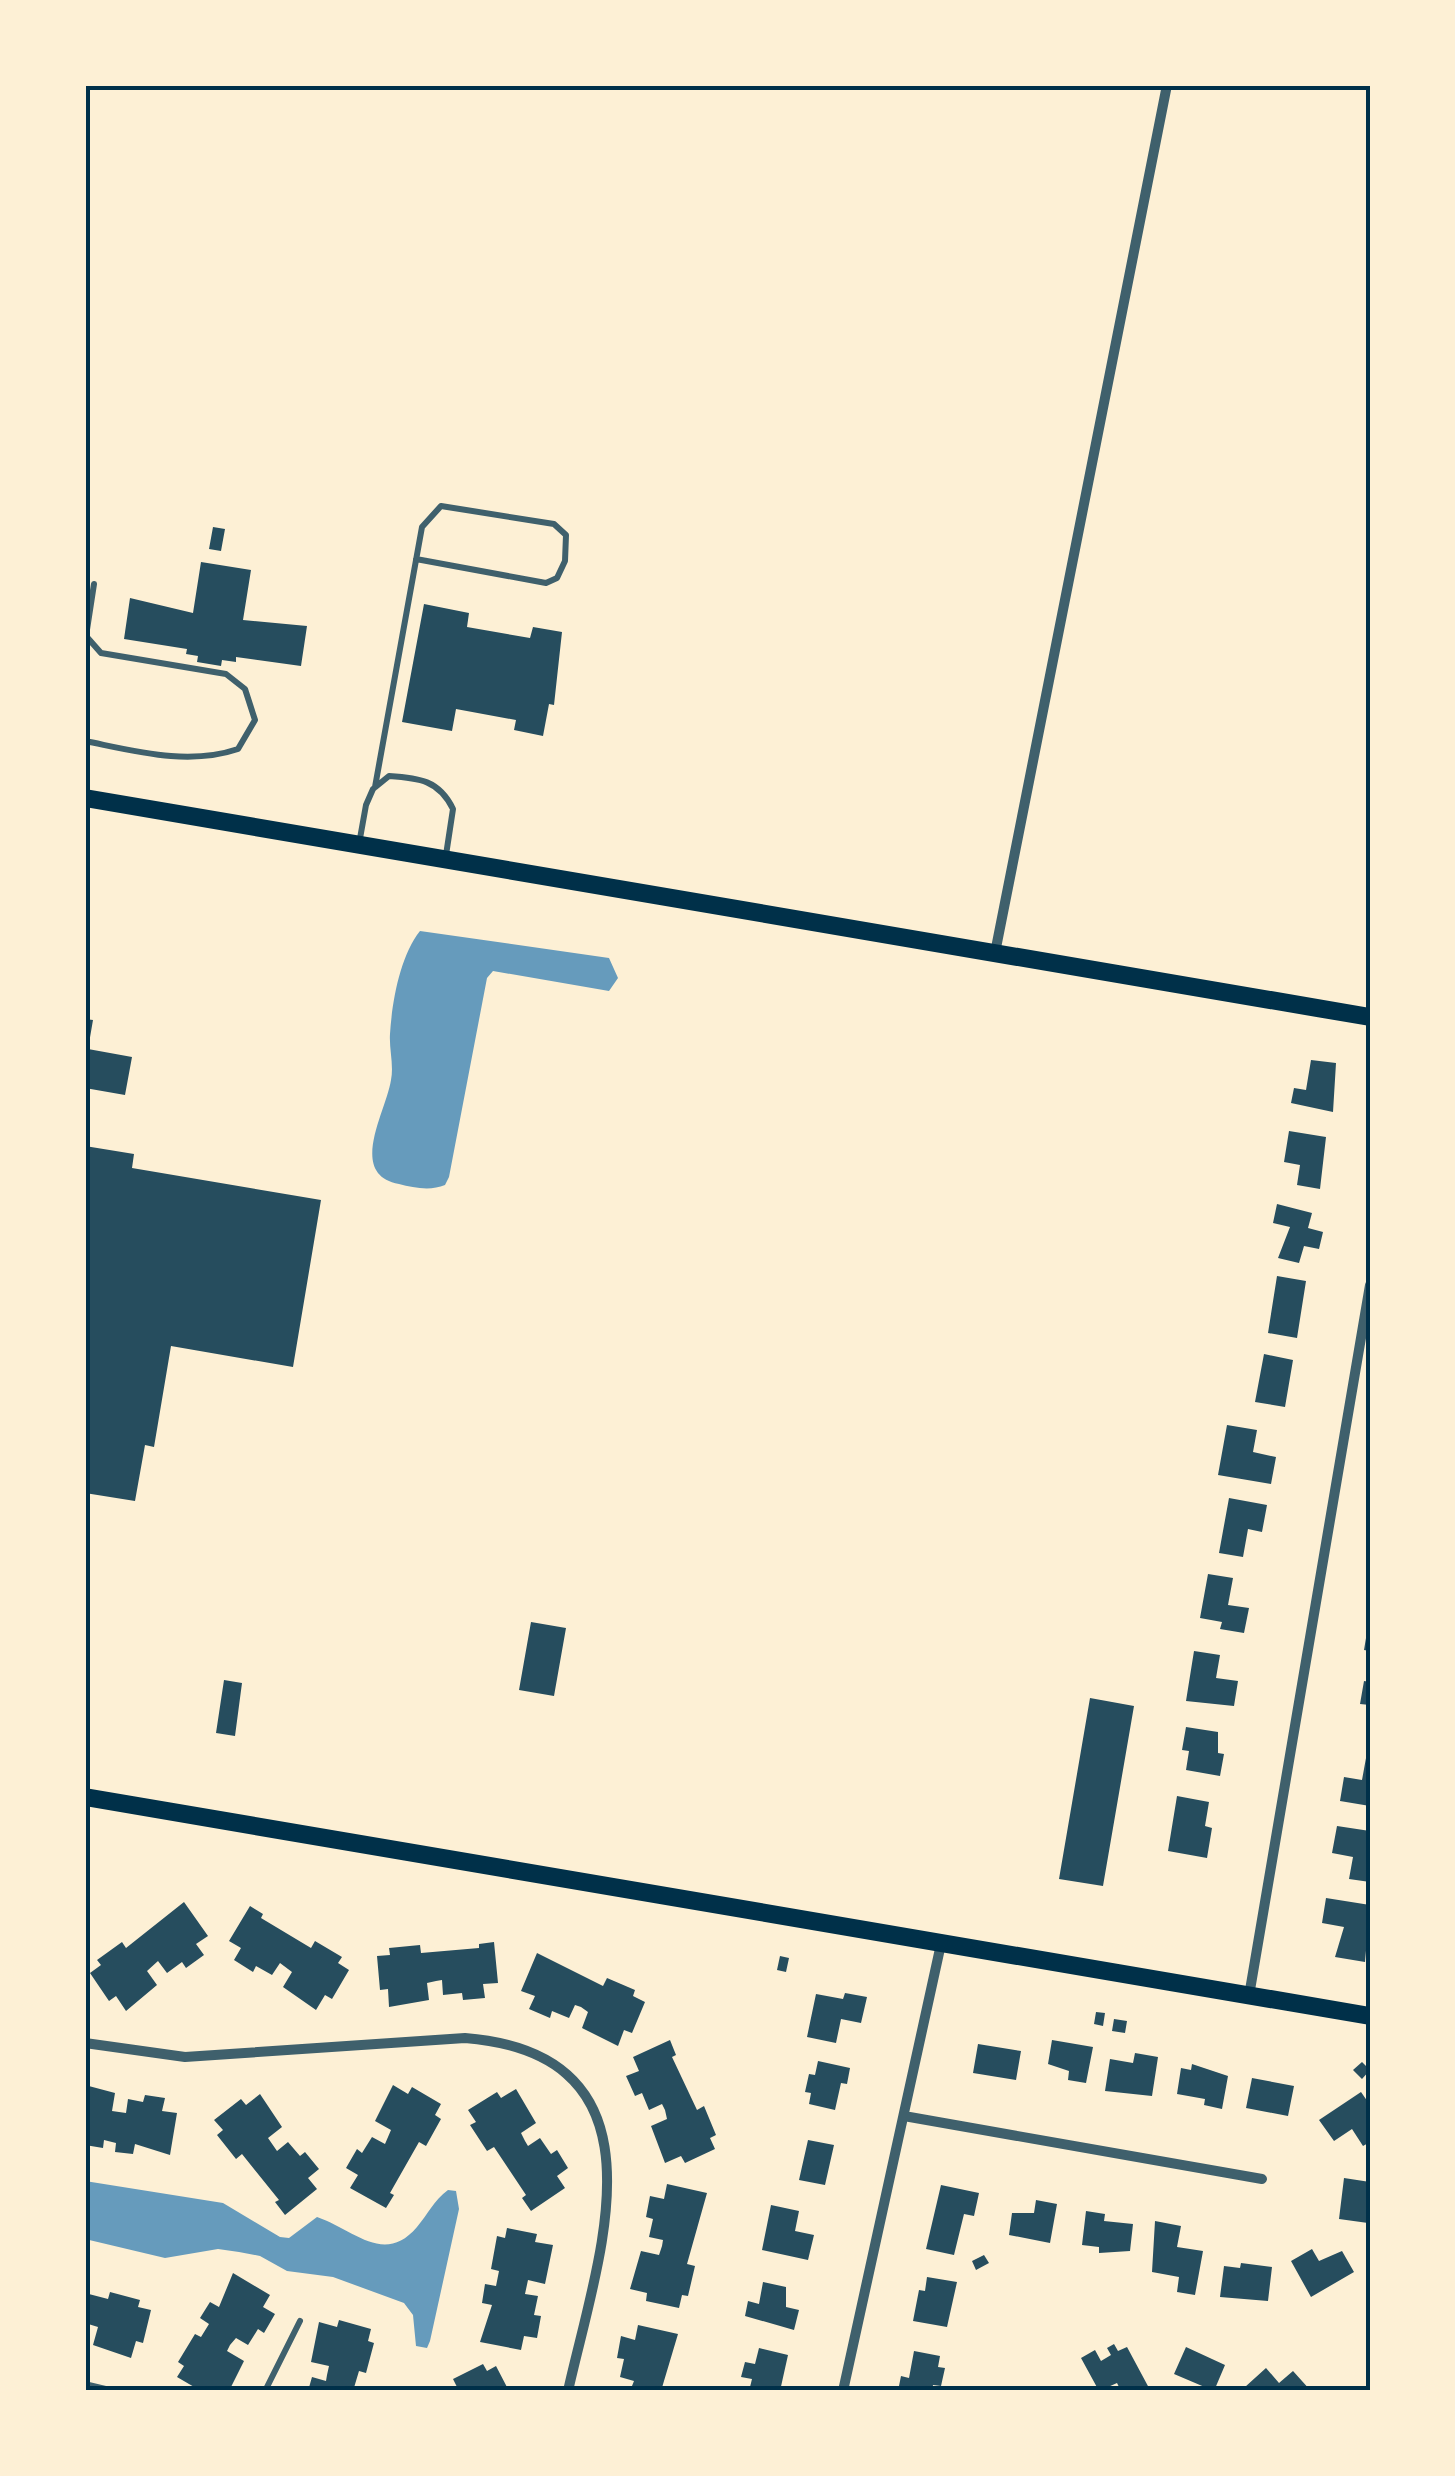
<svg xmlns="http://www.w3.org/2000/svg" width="1455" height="2476" font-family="Roboto,sans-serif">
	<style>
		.water { fill: #669bbc }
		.building { fill: #264d5e }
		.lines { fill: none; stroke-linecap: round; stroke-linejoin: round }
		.service { stroke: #3f606c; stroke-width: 6 }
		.minor { stroke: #3f606c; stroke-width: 10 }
		.secondary { stroke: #003049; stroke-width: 18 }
		.neatline { fill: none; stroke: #003049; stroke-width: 4 }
	</style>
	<rect width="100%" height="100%" fill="#fdf0d5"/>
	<path class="water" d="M420,931l189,27 9,20 -9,13 -116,-20 -6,7 -38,199 -4,8c-14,6 -31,3 -46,-1 -52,-10 -13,-72 -8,-104 3,-15 -2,-31 -1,-46 2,-32 10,-78 30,-103z
		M85,2181l138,22 57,34 9,1 28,-21c36,12 67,49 100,10 11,-13 17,-27 31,-37l8,1 3,18 -29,132 -3,7 -11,-2 -3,-31 -9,-12 -71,-26 -46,-6 -27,-15 -21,-4 -21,-3 -53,9 -80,-19z"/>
	<path class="building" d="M213,527l12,2 -4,22 -12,-2z
		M201,562l50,8 -8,50 64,6 -6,40 -65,-9v5l-14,-2 -1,6 -24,-4 1,-6 -12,-2 1,-5 -63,-10 6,-41 63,15z
		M424,604l45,9 -2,14 63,11 3,-11 29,5 -8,73 -5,-1 -6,32 -29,-6 2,-10 -60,-11 -4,22 -50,-9z
		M85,1019l8,1 -5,29 44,8 -7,38 -40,-7z
		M1311,1060l25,3 -3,49 -42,-9 3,-15 12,2z
		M1289,1131l37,6 -6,52 -23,-4 3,-20 -16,-3z
		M85,1146l49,8 -2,14 189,32 -28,167 -122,-21 -17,101 -9,-2 -10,56 -50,-8z
		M1277,1204l35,9 -4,15 15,4 -4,17 -15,-3 -5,17 -21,-5 12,-31 -17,-4z
		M1277,1276l29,5 -9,57 -29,-5z
		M1264,1354l29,6 -8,47 -30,-5z
		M1227,1425l30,5 -4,22 23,5 -5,27 -53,-9z
		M1229,1498l38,7 -5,27 -14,-3 -5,28 -24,-4z
		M1208,1574l25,4 -5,27 21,3 -5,25 -24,-4 2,-7 -22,-4z
		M531,1622l35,6 -12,68 -35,-6z
		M1368,1626h2v25l-6,-1z
		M1194,1651l26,4 -4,23 22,3 -4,25 -48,-5z
		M224,1680l18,3 -7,53 -19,-3z
		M1364,1681l6,1v23l-10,-1z
		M1090,1698l44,8 -31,180 -44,-7z
		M1186,1727l32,5v21l6,1 -4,22 -34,-6 3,-19 -7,-1z
		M1368,1747l2,59 -30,-5 4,-24 18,3z
		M1177,1796l32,6 -4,24 7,2 -5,30 -39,-7z
		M1337,1826l33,5v51l-21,-3 4,-22 -21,-4z
		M1326,1898l44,7 -5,57 -30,-5 9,-30 -22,-4z
		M184,1902l24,34 -12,8 8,11 -18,13 -4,-6 -15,11 -9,-12 -11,10 10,14 -31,26 -10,-15 -7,5 -19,-28 11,-8 -4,-5 25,-18 4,6z
		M250,1906l13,8 -2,4 50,30 4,-7 27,16 -4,6 11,7 -17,29 -7,-4 -9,15 -33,-23 9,-15 -12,-9 -8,12 -16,-9 -3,6 -19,-12 7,-12 -12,-7z
		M494,1942l4,41 -15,1 2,14 -22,2 -1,-7 -19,2 -1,-15 -6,1 -9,2 2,17 -40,7 -1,-18 -8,1 -3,-34 13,-1 -1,-7 31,-3 1,8 58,-5v-4z
		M537,1953l66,33 4,-8 28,12 -2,6 12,6 -13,31 -8,-3 -6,16 -36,-18 6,-16 -7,-5 -6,-2 -6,13 -17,-7 -2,7 -21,-9 6,-13 -14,-5z
		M780,1956l9,2 -3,14 -9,-2z
		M845,1993l22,4 -6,26 -20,-4 -5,24 -29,-6 9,-43 27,5z
		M1096,2012l9,1 -2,13 -9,-2z
		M1114,2019l13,2 -2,12 -13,-2z
		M670,2040l6,15 -4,2 25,53 7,-4 12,29 -6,3 5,11 -30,14 -4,-7 -16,7 -14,-37 16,-7 -2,-9 -3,-6 -13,6 -7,-17 -7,3 -9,-20 13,-5 -6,-14z
		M1052,2040l41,7 -7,36 -18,-3 1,-9 -21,-7z
		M978,2044l43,7 -5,29 -43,-7z
		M1135,2053l23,4 -6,39 -47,-5 5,-32 23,4z
		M818,2061l32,7 -3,16 -6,-1 -6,27 -26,-6 2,-11 -6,-1 4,-18 6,1z
		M1362,2062l8,8 -8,9 -9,-9z
		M1192,2064l36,12 -6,33 -18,-4 1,-6 -28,-5 4,-26 10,2z
		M1252,2078l42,8 -6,30 -42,-8z
		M85,2085l30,8 -3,18 14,2 2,-14 15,3 2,-7 20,3 -3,13 15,2 -7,42 -35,-11 -2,10 -18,-2 1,-9 -12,-3 -1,8 -18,-3z
		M393,2085l15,9 4,-7 29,17 -6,11 6,4 -15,27 -7,-4 -29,51 4,2 -8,13 -36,-20 8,-13 -12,-7 11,-19 5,4 10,-16 13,7 6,-14 -16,-9z
		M516,2089l20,34 -15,10 4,8 3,5 12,-8 11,16 6,-4 11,18 -11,8 8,12 -34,23 -9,-13 4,-3 -32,-48 -7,4 -17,-26 6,-3 -8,-12 29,-18 4,6z
		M1361,2092l9,13v37l-7,4 -11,-17 -18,12 -15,-21z
		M260,2094l22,33 -14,11 9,13 11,-9 12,14 5,-4 14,17 -11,9 9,11 -32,26 -10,-13 4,-2 -37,-46 -6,5 -19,-24 6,-5 -9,-10 27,-21 5,6z
		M808,2140l26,5 -9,40 -26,-5z
		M1344,2178l26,4 -2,41 -29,-4z
		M667,2184l40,9 -20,71 8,2 -7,30 -6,-1 -3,13 -33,-7 1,-8 -17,-4 11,-38 18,4 3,-9 1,-6 -14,-3 4,-18 -7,-2 4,-21 14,3z
		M941,2185l38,8 -5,23 -10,-2 -10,41 -28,-6z
		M1036,2200l21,4 -7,39 -41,-8 3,-22h22z
		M771,2205l28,6 -4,20 19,4 -6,25 -46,-10z
		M1086,2211l19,3 -1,7 29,3 -3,27 -31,2v-6l-17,-2z
		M1155,2221l26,5 -4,21 26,4 -8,44 -18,-3 2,-15 -27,-5z
		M507,2228l30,6 -2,8 18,3 -8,39 -17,-4 -3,14 13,2 -4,19 7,1 -4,22 -13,-2 -3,14 -41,-8 12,-37 -10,-2 3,-19 11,2 3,-15 -8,-2 6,-33 8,2z
		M1312,2249l7,12 23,-10 12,21 -43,25 -20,-36z
		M984,2255l5,8 -13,7 -4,-9z
		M1241,2263l31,4 -4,34 -48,-4 4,-31 16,2z
		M233,2273l37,22 -7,12 12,7 -11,19 -6,-4 -10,16 -12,-7 -6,7 -3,6 17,10 -15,30 -18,-4 -10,4 -24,-14 7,-11 -6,-4 17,-28 6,3 8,-13 -9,-6 10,-16 9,5z
		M927,2277l30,5 -10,45 -34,-6 6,-31 6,1z
		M763,2282l23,5v20l13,3 -5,20 -49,-14 3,-15 11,3z
		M110,2292l30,8 -2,7 13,3 -8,33 -7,-2 -5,17 -38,-13 5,-18 -13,-4v-30l23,6z
		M339,2320l32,9 -3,12 6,2 -8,30 -7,-2 -6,20h-45l4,-14 14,4 1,-6 2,-9 -18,-4 8,-40 18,5z
		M638,2325l40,9 -17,57h-31l4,-10 -14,-4 4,-18 -7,-1 4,-22 14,4z
		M1114,2344l4,7 9,-4 22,41 -28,3 -4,-8 -18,8 -18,-33 14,-8 6,11 10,-6 -4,-7z
		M1186,2347l39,18 -11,26 -40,-17z
		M759,2348l29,7 -8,36h-31l3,-12 -11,-2 4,-15 10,2z
		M914,2351l26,5 -2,11 7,1 -4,18 -8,-1 -1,6h-34l3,-15 8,2z
		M483,2364l4,7 9,-5 13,25h-60l8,-4 -4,-8z
		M1266,2368l13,15 14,-12 18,20h-62l-4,-4z"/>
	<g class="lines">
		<path class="service" d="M85,741c50,10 103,25 153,8l17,-29 -10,-31 -19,-15 -125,-21 -15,-17 8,-52
			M375,787l47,-260 19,-21 113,18 12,11 -1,26 -8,17 -11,5 -130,-24
			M359,844l7,-39 7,-16 16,-13c30,2 50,4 64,33l-7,46
			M265,2391l35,-70"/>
		<path class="minor" d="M995,953l172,-868
			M1249,1996l121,-711
			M85,2043l100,14 280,-19c211,17 133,218 103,353
			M904,2116l358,63
			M85,2386l21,5
			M843,2391l98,-447"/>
		<path class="secondary" d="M85,798l1285,219
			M85,1797l1285,219"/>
	</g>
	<rect width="1455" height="2476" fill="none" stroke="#fdf0d5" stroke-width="175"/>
	<rect x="88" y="88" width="1280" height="2300" class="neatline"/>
</svg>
